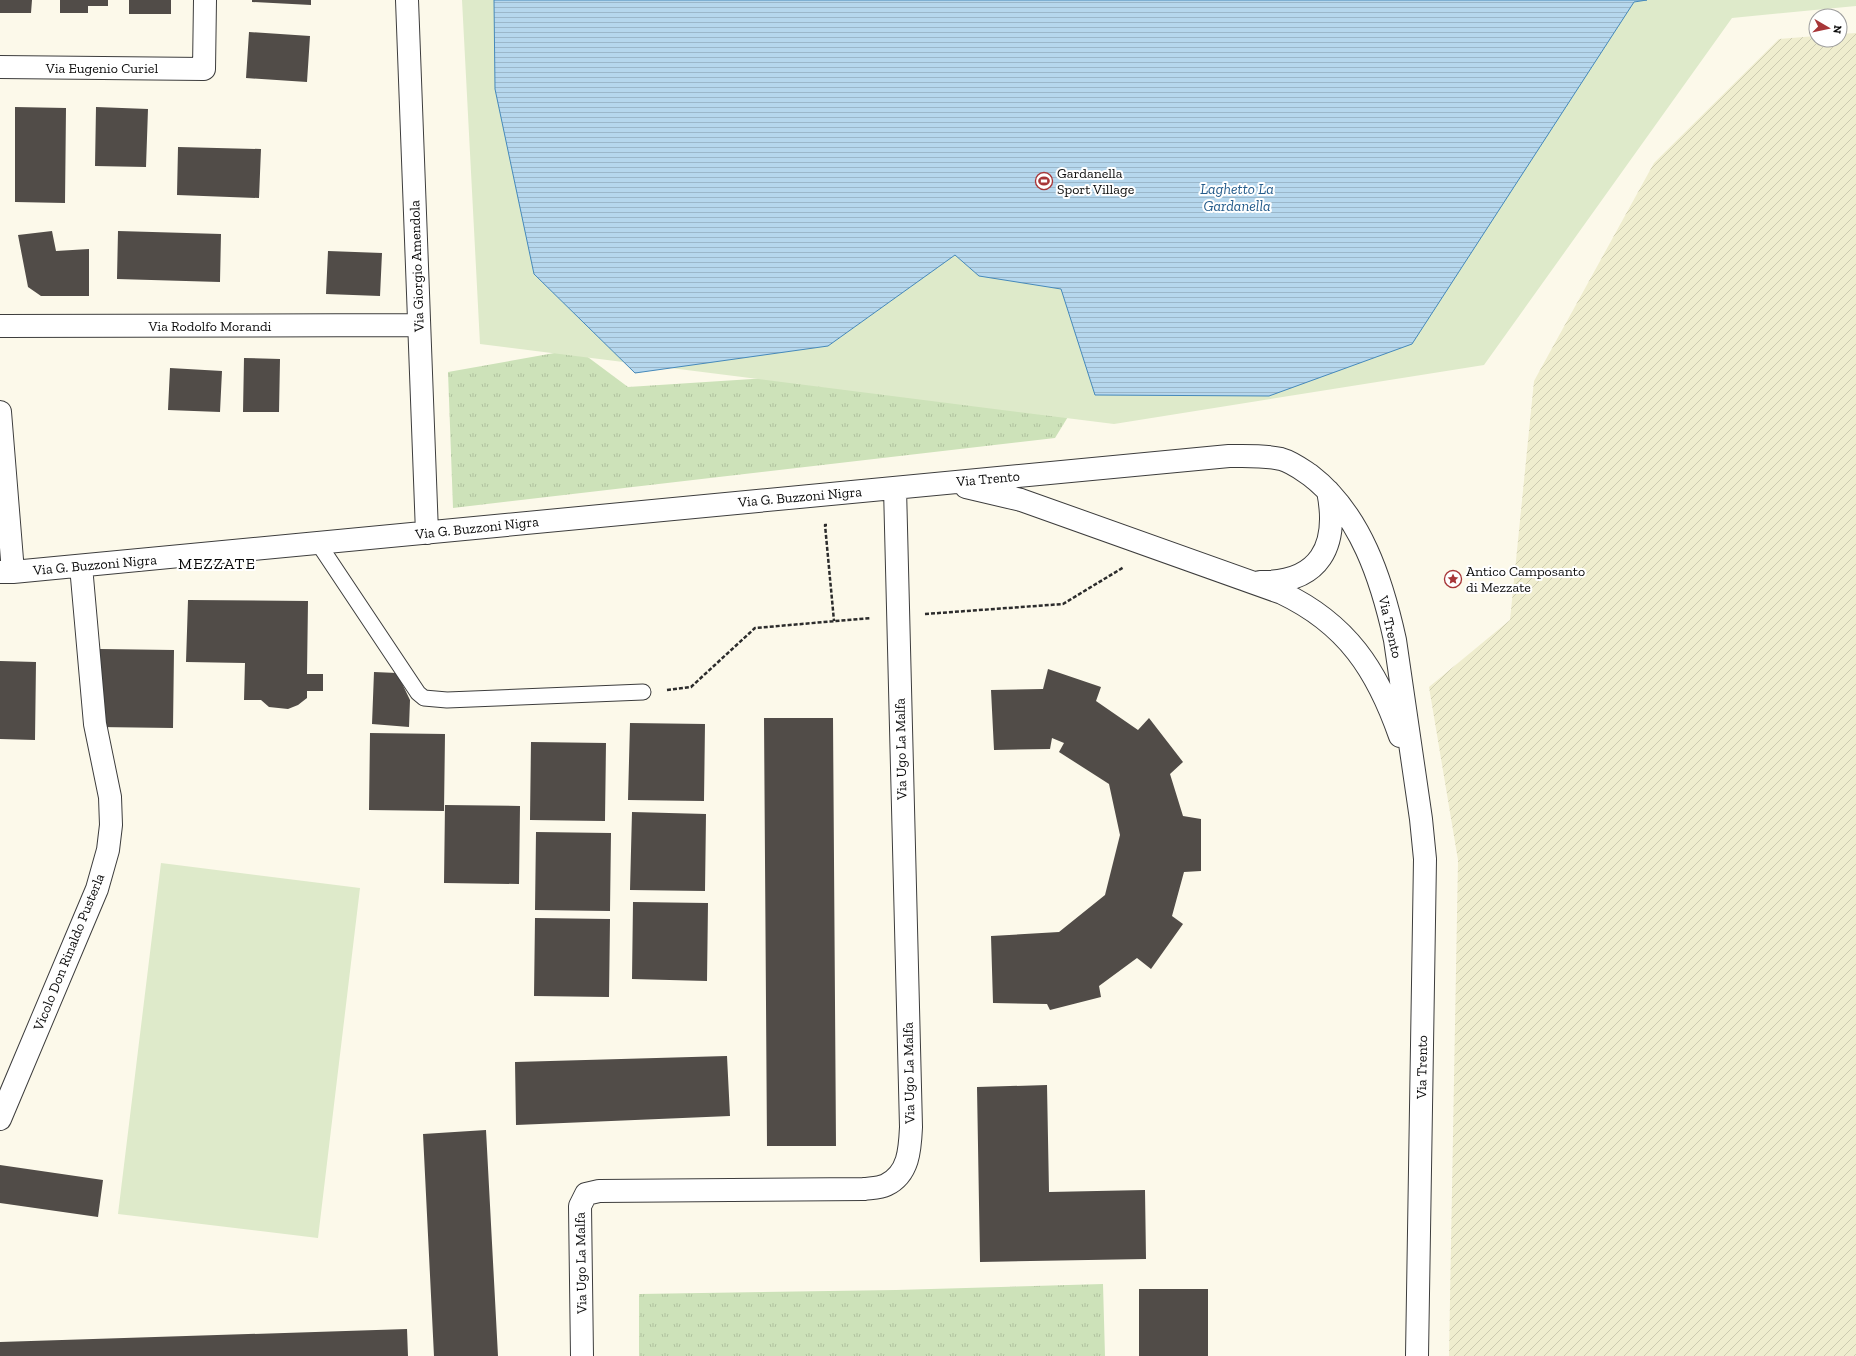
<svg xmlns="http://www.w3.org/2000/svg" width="1856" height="1356" font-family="'Zilla Slab',serif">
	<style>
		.farmland { fill: url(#farmland-furrows) }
		.grass { fill: url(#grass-tufts) }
		.pitch { fill: #deeaca }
		.water { fill: url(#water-rules); stroke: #4689ba }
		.building { fill: #514c48 }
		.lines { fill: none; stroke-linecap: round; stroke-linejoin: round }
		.lane-casing { stroke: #3d3d3d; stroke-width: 17 }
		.street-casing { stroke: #3d3d3d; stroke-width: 24 }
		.path { stroke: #2c2c2c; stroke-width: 2.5; stroke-dasharray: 4 2; stroke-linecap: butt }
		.lane { stroke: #fff; stroke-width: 15 }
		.street { stroke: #fff; stroke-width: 22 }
		.labels { text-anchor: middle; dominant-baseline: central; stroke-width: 4; stroke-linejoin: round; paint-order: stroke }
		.street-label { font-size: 14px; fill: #0a0a0a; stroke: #fff }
		.poi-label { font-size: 14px; fill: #0a0a0a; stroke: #fff; text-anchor: start }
		.water-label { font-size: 15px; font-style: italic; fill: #255c8b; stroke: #fff }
		.quarter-label { font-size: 16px; letter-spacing: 1px; fill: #0a0a0a; stroke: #fff }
	</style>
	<defs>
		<pattern id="farmland-furrows" width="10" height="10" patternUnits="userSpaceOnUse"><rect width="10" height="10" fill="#efedce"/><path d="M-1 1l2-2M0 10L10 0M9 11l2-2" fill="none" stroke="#cccab0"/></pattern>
		<pattern id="grass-tufts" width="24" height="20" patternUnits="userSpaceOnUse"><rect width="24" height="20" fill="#cde2b9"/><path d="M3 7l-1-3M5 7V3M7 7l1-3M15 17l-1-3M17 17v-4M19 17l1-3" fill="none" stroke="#afc19e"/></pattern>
		<pattern id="water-rules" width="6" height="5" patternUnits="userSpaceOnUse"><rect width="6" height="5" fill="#b6d7ed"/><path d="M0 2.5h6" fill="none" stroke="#9bb7ca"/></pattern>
	</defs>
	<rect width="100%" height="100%" fill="#fcf9ea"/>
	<path class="farmland" d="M1856,33v1323h-407l9,-496 -29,-173 81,-67 24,-239 120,-218 125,-124 37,-3v4h24v-6z"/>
	<path class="grass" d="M577,349l51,38 186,-12 271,14 -30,49 -602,70 -5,-136z
		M1103,1284l2,72h-466v-62l257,-4z"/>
	<path class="pitch" d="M462,0h1394v6l-124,12 -248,347 -370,59 -634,-80z
		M161,863l199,25 -42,350 -200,-24z"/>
	<path class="water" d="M494,0h1153l-13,2 -222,342 -143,52 -174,-1 -34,-106 -82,-13 -24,-21 -127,91 -193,27 -101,-99 -39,-185z"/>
	<path class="building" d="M0,0h32l-1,13h-31z
		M60,0h48v6h-20v7h-28z
		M129,0h42v14h-42z
		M252,0h59v5l-59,-3z
		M249,32l61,4 -3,46 -61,-4z
		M15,107l51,1 -1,95 -50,-1z
		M96,107l52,2 -2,58 -51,-1z
		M178,147l83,2 -2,49 -82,-3z
		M52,231l4,20 33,-2v47h-48l-13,-9 -10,-52z
		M118,231l103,3 -1,48 -103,-3z
		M328,251l54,2 -2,43 -54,-2z
		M244,358l36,1 -1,53h-36z
		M170,368l52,3 -2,41 -52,-2z
		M188,600l120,1 -1,73h16v17h-16v7l-9,7 -10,4 -19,-2 -8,-7h-17l1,-37 -59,-1z
		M100,649l74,1 -1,78 -75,-1z
		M0,661l36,1 -1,78 -35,-1z
		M1048,669l53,18 -5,14 42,29 11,-12 34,44 -13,12 13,42 18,3v52l-17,1 -12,44 11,8 -32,45 -14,-11 -38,28 2,11 -51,13 -3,-6 -54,-1 -2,-67 68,-4 46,-37 15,-60 -11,-51 -50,-32 5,-9 -12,-5 -2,11 -56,1 -3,-60 52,-1z
		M374,672l23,1 13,27 -1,27 -37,-3z
		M764,718h69l3,428h-69z
		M630,723l75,1 -1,77 -76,-1z
		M370,733l75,1 -1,77 -75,-1z
		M531,742l75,1 -1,78 -75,-1z
		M445,805l75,1 -1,78 -75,-1z
		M632,812l74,2 -1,77 -75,-1z
		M536,832l75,1 -1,78 -75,-1z
		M633,902l75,1 -1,78 -75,-2z
		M535,918l75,1 -1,78 -75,-1z
		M727,1056l3,60 -214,9 -1,-63z
		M1047,1085l2,107 96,-2 1,69 -166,3 -3,-175z
		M486,1130l12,226h-64l-11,-222z
		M0,1165l103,15 -5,37 -98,-14z
		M1139,1289h69v67h-69z
		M407,1329l1,27h-408v-14z"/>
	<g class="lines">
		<g class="lane-casing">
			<path id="lane" d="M318,543l100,150 6,5 23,2 196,-8"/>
		</g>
		<g class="street-casing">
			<path id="street" d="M407,0l20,533
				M0,67l204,2 1,-69
				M0,326l419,-1
				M0,412l13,160
				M966,487l55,13 261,93c65,31 95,77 118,143
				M0,572h13l1216,-116c17,0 35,-1 52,3 11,3 20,10 29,16 51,39 72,106 85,165l26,179 4,40 -8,497
				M1260,582c60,1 79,-36 68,-91
				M0,1119l97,-230 11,-39 3,-25 -1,-28 -15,-73 -14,-158
				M582,1356l-2,-150 6,-12 13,-3 265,-2c7,-1 16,-1 22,-4 23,-11 24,-36 25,-58l-16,-639"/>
		</g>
		<path class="path" d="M827,525h-2l9,96
			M925,614l138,-10 61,-37
			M667,690l24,-3 64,-59 116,-10"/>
		<use href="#lane" class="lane"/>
		<use href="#street" class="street"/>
	</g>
	<defs>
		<g id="stadium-ring" transform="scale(0.9)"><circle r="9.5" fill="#fff" stroke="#a73638" stroke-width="1.5"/><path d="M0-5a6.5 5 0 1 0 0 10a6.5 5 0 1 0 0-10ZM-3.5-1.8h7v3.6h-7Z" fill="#a73638"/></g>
		<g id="sight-ring" transform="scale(0.9)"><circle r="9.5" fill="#fff" stroke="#a73638" stroke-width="1.5"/><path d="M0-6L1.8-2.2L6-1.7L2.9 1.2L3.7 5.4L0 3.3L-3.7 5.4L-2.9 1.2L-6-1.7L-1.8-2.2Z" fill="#a73638"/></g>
	</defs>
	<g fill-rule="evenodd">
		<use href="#stadium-ring" x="1044" y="181"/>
		<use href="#sight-ring" x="1453" y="579"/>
	</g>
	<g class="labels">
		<g class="street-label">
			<text x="102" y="68">Via Eugenio Curiel</text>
			<text transform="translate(417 266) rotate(-92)">Via Giorgio Amendola</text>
			<text x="210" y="326">Via Rodolfo Morandi</text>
			<text transform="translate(988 479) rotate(-5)">Via Trento</text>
			<text transform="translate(800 497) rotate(-5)">Via G. Buzzoni Nigra</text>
			<text transform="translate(477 528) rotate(-6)">Via G. Buzzoni Nigra</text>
			<text transform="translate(95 565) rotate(-5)">Via G. Buzzoni Nigra</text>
			<text transform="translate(1390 627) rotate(77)">Via Trento</text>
			<text transform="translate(901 749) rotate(-91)">Via Ugo La Malfa</text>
			<text transform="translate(69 952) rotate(-68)">Vicolo Don Rinaldo Pusterla</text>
			<text transform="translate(1422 1067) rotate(-89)">Via Trento</text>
			<text transform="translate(909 1073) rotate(-91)">Via Ugo La Malfa</text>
			<text transform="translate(581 1263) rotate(-91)">Via Ugo La Malfa</text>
		</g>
		<g class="poi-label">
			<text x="1057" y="173">Gardanella<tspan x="1057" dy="16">Sport Village</tspan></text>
			<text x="1466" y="571">Antico Camposanto<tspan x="1466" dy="16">di Mezzate</tspan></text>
		</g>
		<g class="water-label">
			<text x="1237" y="189">Laghetto La<tspan x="1237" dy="17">Gardanella</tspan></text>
		</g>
		<g class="quarter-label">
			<text x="217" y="563">MEZZATE</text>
		</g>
	</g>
	<g transform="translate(1828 28) rotate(99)"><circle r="19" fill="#ffffff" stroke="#9d9d9d"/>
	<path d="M0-3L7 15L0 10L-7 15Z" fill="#a73638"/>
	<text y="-6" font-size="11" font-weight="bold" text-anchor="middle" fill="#0a0a0a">N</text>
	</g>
</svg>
